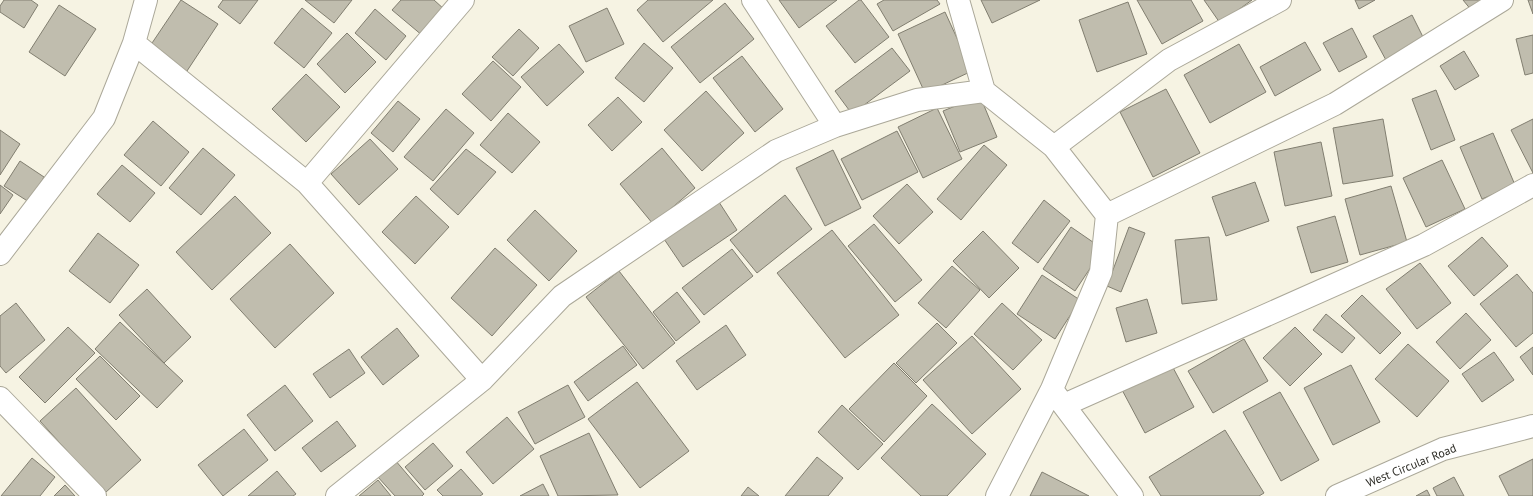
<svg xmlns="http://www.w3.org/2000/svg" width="1533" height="496" font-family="'PT Sans',sans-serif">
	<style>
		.building { fill: #c0bdae; stroke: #817e70 }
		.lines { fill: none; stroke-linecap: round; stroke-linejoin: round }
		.street-casing { stroke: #aba899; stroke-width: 24 }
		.secondary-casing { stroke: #aba899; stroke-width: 24 }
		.street { stroke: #fff; stroke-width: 22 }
		.secondary { stroke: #fff; stroke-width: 22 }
		.labels { text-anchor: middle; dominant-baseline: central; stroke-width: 3.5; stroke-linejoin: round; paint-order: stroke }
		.street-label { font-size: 12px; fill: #2e2d27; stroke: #fff }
	</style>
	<rect width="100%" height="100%" fill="#f6f3e3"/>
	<path class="building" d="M4,0h27l7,5 -14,23 -24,-16v-6z
		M181,0l37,24 -33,50 -37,-25z
		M223,0h35l-18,24 -22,-17z
		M305,0h47l-18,23z
		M401,0h33l11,10 -22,26 -31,-26z
		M648,0h65l-50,42 -26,-32z
		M779,0h58l-38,28z
		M859,0h2l28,37 -34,26 -29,-37z
		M884,0h53l3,4 -47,27 -16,-27z
		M981,0h59l-48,23z
		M1137,0h54l12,21 -41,23z
		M1204,0h48l-32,23z
		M1355,0h20l-16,9z
		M1463,0h22l-13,11z
		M1528,0h5v14z
		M1128,2l19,52 -50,18 -18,-52z
		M725,3l29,36 -54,44 -29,-36z
		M59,5l37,24 -31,47 -36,-24z
		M302,8l30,25 -28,35 -30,-25z
		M607,8l17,36 -38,18 -17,-36z
		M375,9l31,27 -20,24 -31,-27z
		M945,12l27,59 -47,22 -27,-59z
		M1412,15l13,26 -38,21 -14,-26z
		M1352,28l15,29 -28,15 -16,-29z
		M519,29l20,19 -26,28 -21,-19z
		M347,33l29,29 -31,31 -28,-29z
		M1533,35v38l-8,2 -9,-36z
		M1305,42l16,28 -46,26 -15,-29z
		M644,43l29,25 -29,34 -29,-24z
		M559,44l25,28 -37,34 -26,-29z
		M1239,44l27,48 -56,31 -26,-48z
		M892,48l18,23 -58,43 -17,-23z
		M1464,51l15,25 -24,14 -15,-24z
		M742,56l41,53 -28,23 -42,-54z
		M493,61l28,26 -30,34 -29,-27z
		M306,74l34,33 -34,35 -34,-33z
		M1166,89l34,64 -47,24 -33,-65z
		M1436,90l19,50 -24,10 -19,-51z
		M706,91l38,42 -42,38 -38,-41z
		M980,96l17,41 -37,15 -17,-41z
		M618,97l24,25 -30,29 -24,-26z
		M398,101l22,18 -27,33 -22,-19z
		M937,108l25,51 -39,19 -25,-51z
		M446,109l28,24 -41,48 -29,-24z
		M508,113l32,29 -28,31 -32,-28z
		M1383,119l10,57 -50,8 -10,-56z
		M1533,119v54l-22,-43z
		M153,121l36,31 -28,34 -37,-31z
		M0,130l20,14 -20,31z
		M897,131l21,41 -56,28 -21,-41z
		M1493,133l22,52 -33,14 -22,-52z
		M370,139l28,30 -39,36 -28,-31z
		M1321,142l11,54 -47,10 -11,-54z
		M984,145l23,20 -46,55 -24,-21z
		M203,148l32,27 -34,40 -32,-27z
		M662,148l33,40 -42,36 -33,-40z
		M466,149l30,23 -38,43 -28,-26z
		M833,150l28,58 -36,18 -29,-58z
		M1442,160l23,49 -39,18 -23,-49z
		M20,161l24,16 -15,25 -25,-16z
		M122,165l33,28 -25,29 -33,-28z
		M1255,182l14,39 -43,15 -14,-39z
		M907,184l26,28 -34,32 -26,-28z
		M0,185l13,10 -13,19z
		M1391,186l16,56 -47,13 -15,-56z
		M785,195l27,34 -55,44 -27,-33z
		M235,196l36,37 -59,57 -36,-38z
		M416,196l33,31 -34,37 -33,-32z
		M717,199l20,31 -54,37 -21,-31z
		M1044,200l26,21 -32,42 -26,-20z
		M535,210l42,41 -28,30 -42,-41z
		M1335,216l13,46 -37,11 -14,-46z
		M874,224l48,56 -27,22 -47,-56z
		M1071,227l32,22 -28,42 -32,-22z
		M1129,227l16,6 -24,59 -14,-6z
		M832,230l67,85 -54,43 -68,-85z
		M983,231l36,37 -30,30 -36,-37z
		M98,233l41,32 -29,38 -41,-32z
		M1209,237l8,63 -35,4 -7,-64z
		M1482,237l26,29 -34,30 -26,-30z
		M290,244l44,49 -59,55 -45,-49z
		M495,248l42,37 -45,51 -41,-38z
		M732,249l21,27 -49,39 -22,-27z
		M1420,263l31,40 -34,26 -31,-40z
		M952,266l28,24 -34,38 -28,-25z
		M619,271l56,72 -32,26 -57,-72z
		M1517,274l16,19v40l-17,14 -36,-43z
		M1042,275l38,25 -25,39 -38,-25z
		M147,289l44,48 -27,26 -45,-48z
		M677,292l23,30 -24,19 -23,-29z
		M1362,295l39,38 -21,21 -39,-38z
		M1147,299l10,34 -31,9 -10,-34z
		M16,303l29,37 -39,33 -6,-7v-50z
		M1002,303l40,37 -29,30 -39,-36z
		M1466,313l25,27 -31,29 -24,-27z
		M1326,314l29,24 -13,15 -29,-23z
		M120,322l63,59 -26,27 -62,-59z
		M937,323l20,20 -41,40 -20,-20z
		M726,325l20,30 -49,35 -21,-29z
		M68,327l27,26 -50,50 -26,-26z
		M1295,327l27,27 -32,32 -27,-28z
		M397,328l22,28 -36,29 -22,-28z
		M972,336l49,53 -49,45 -49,-54z
		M1244,339l24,42 -55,32 -25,-42z
		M1408,344l41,37 -32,36 -42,-38z
		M623,346l14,19 -49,36 -14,-19z
		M1533,347v28l-13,-18z
		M349,349l16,24 -35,25 -17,-24z
		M1494,352l20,28 -32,22 -20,-28z
		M100,356l40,40 -24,24 -40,-41z
		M1170,362l24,45 -49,26 -24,-45z
		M894,363l33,33 -43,46 -35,-33z
		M1351,365l29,57 -47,23 -29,-57z
		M637,382l52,69 -49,37 -52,-69z
		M285,385l28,36 -38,30 -28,-36z
		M568,385l17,32 -50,27 -17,-32z
		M76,388l65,72 -36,33 -65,-72z
		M1280,392l39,68 -38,21 -38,-69z
		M932,404l54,50 -39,42h-26l-40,-38z
		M842,405l41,39 -25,26 -40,-38z
		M507,417l27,32 -41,35 -27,-32z
		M337,421l19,25 -35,26 -19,-24z
		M244,429l24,31 -45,36 -25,-31z
		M1225,430l39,63 -5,3h-98l-12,-19z
		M589,433l29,62 -60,1 -18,-40z
		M433,443l20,23 -28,24 -20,-23z
		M817,457l26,21 -15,18h-43z
		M32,458l23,19 -15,19h-39z
		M1533,459v37h-24l-10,-20z
		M395,460l29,34 -2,2h-27l-18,-20z
		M461,469l22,25 -3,2h-37l-6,-6z
		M277,471l19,23 -3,2h-45z
		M1042,472l47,24h-59z
		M1454,477l10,19h-27l-4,-8z
		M378,480l13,16h-32z
		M543,484l6,12h-29z
		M65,485l10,11h-21z
		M748,487l11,9h-18z
		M1427,490l3,6h-14z"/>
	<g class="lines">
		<g class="street-casing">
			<path id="street" d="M753,0l82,126
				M958,0l26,91 70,56 53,68 -6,57 -49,117 -55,107
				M134,43l173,140 175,197
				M1054,147l115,-87 111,-60
				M307,183l156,-183
				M1107,215l228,-111 167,-104
				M0,254l104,-136 30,-75 12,-43
				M1056,395l76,101
				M0,398l95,98
				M1064,405l360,-160 109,-60
				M337,496l145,-116 80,-84 214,-145 59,-25 82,-26 67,-9"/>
		</g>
		<g class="secondary-casing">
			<path id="secondary" d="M1337,496l106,-47 90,-23"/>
		</g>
		<use href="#street" class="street"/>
		<use href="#secondary" class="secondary"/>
	</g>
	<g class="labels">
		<g class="street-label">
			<text transform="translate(1411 465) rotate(-22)">West Circular Road</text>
		</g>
	</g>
</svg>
